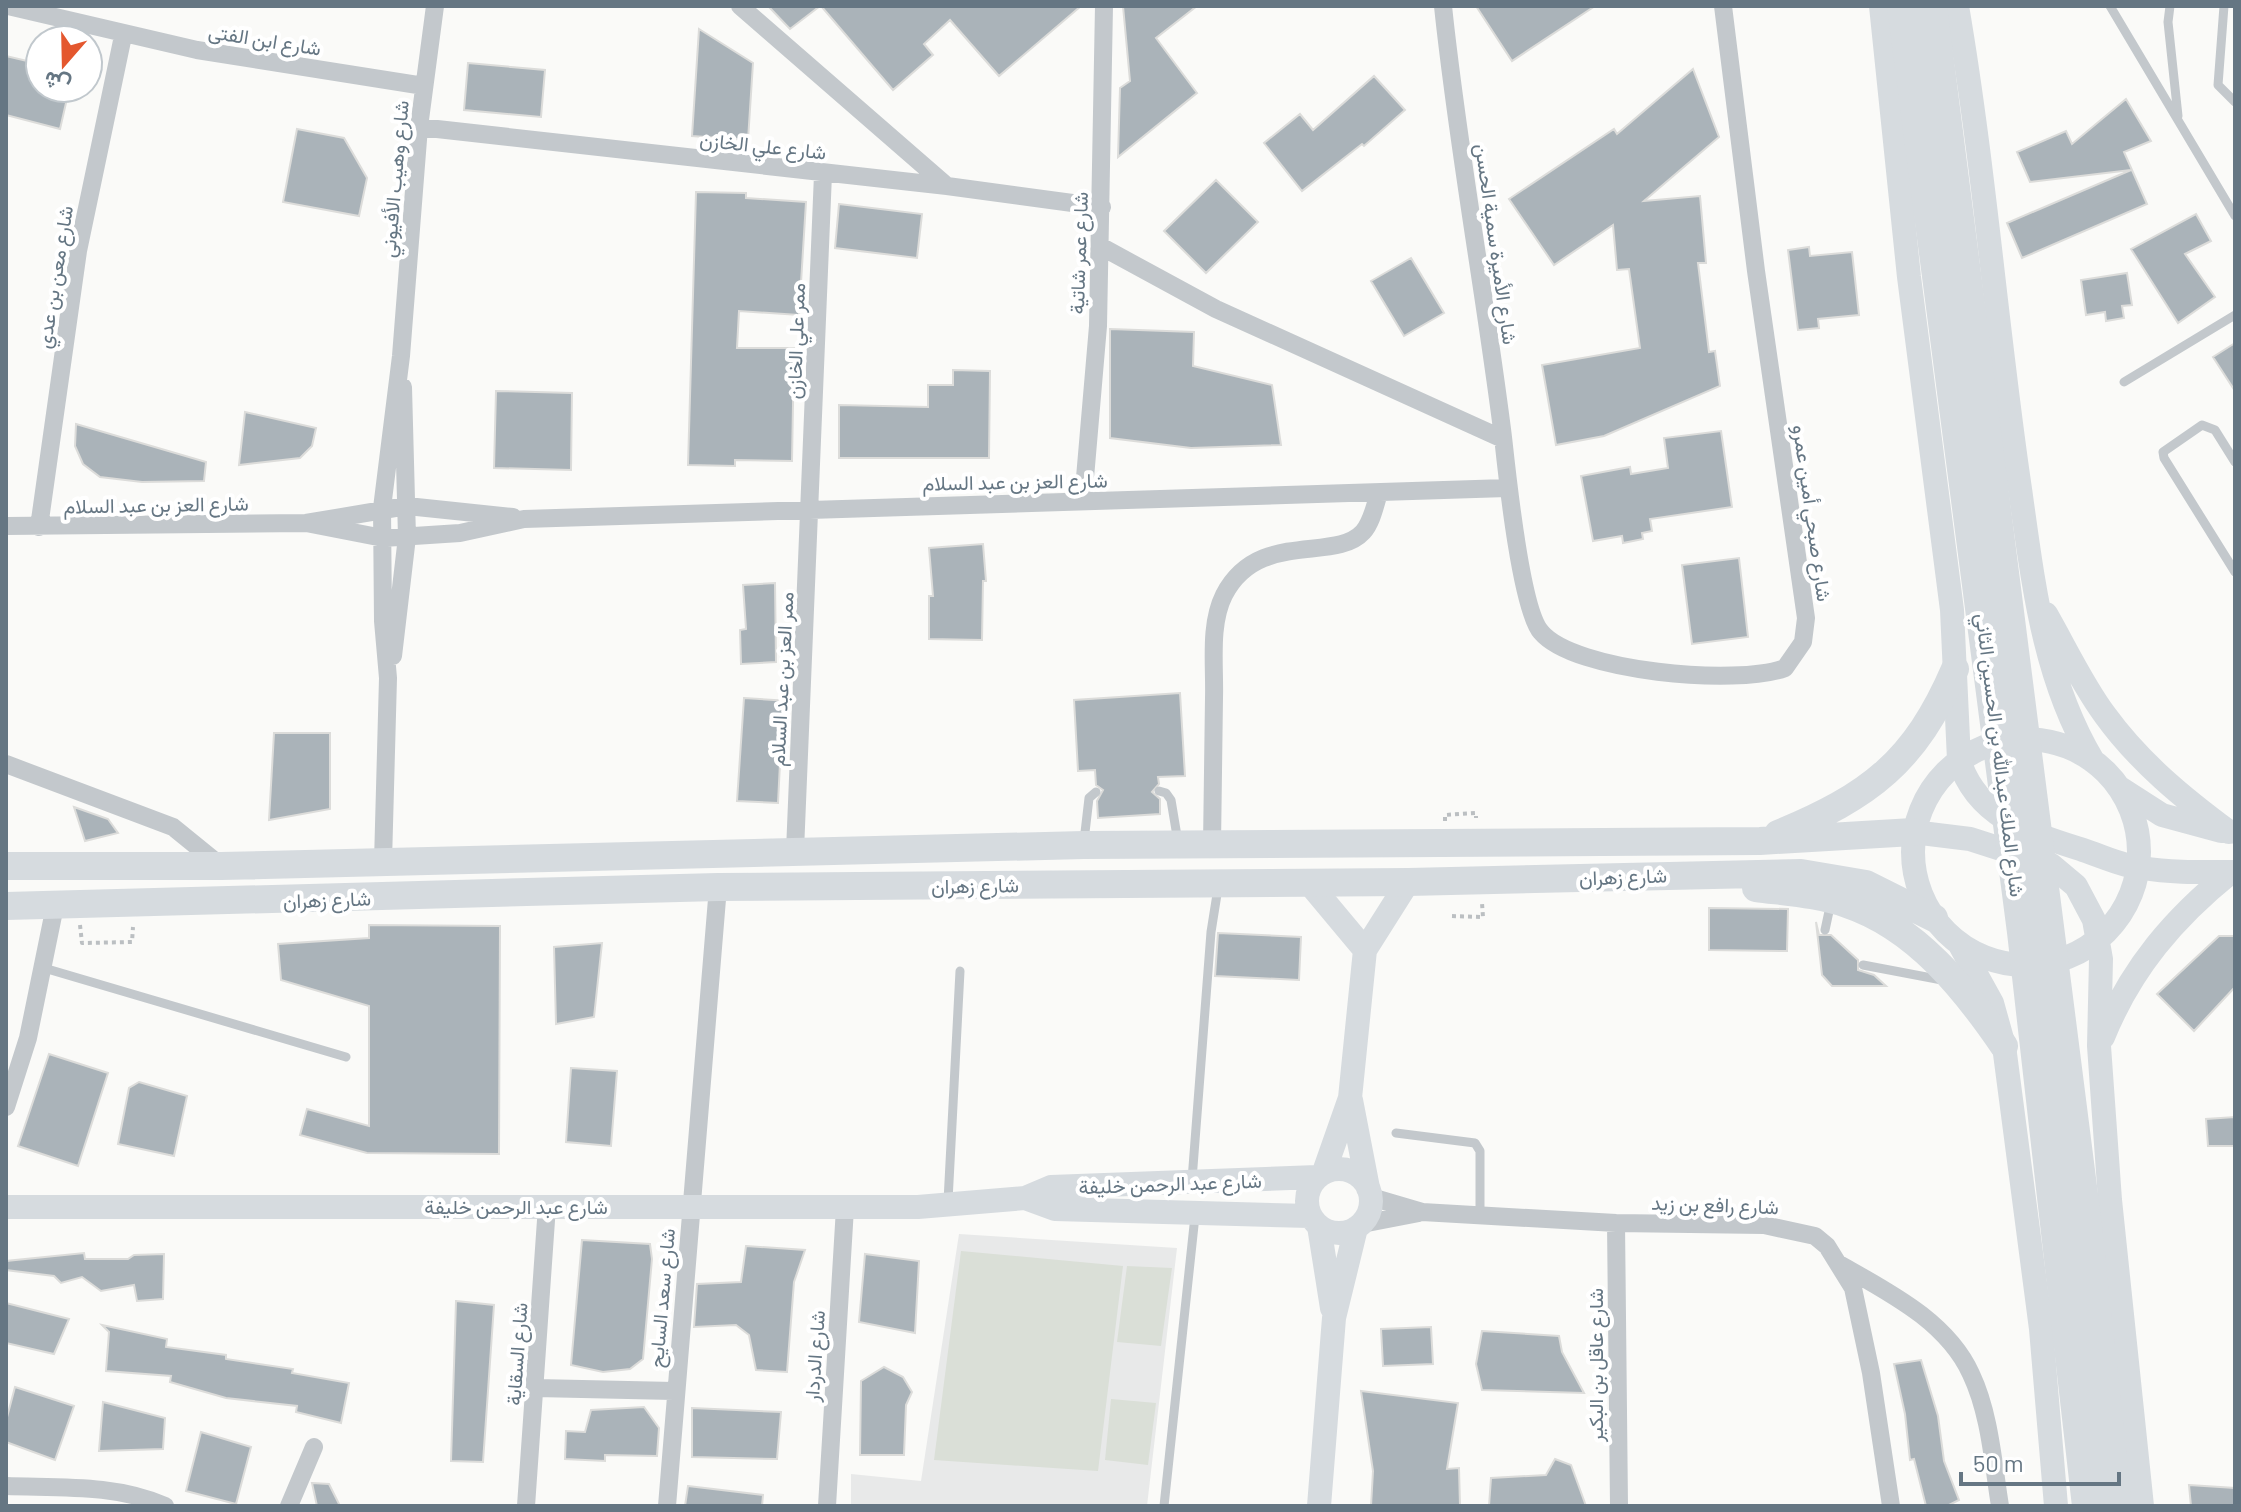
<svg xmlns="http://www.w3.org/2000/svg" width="2241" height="1512" font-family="Barlow,Vazirmatn,sans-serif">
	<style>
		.built { fill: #e8e9e9 }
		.green { fill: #dadfd7 }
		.building { fill: #aab3b9; stroke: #dcdcda; stroke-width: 2 }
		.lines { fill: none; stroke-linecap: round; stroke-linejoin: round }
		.path { stroke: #bbbfc2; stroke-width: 4; stroke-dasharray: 4 4; stroke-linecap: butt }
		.lane { stroke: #c3c8cc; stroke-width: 9 }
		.street { stroke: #c3c8cc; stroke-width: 18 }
		.secondary { stroke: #d6dbdf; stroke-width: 24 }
		.primary { stroke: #d6dbdf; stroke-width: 28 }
		.highway { stroke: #d6dbdf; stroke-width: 32 }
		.labels { text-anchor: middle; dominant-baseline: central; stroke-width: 8; stroke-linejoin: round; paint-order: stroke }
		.street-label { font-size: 20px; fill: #657683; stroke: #fff }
	</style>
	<rect width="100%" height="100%" fill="#fafaf8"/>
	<path class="built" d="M959,1234l218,14 -30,258h-296v-32l70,7z"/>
	<path class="green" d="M961,1251l162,15 -25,205 -164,-11z
		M1127,1266l45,2 -11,78 -44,-4z
		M1111,1399l45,4 -8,62 -43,-5z"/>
	<path class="building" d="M768,6h52l-30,23z
		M821,6h260l-82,70 -49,-56 -26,24 9,11 -40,35z
		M1123,6h74l-41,32 41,55 -79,64 2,-69 10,-7z
		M1476,6h119l-83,55z
		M699,29l54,34 -5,77 -56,-4z
		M6,56l34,8v24h23l3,15 -6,26 -54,-14z
		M468,63l77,7 -4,47 -77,-7z
		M1693,69l26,68 -75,64 56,-5 6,67h-8l11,89 6,-1 5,35 -116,50 -48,9 -14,-80 98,-17 -11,-79 -12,1 -4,-45 -59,40 -45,-66 105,-70 3,5z
		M1374,76l31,34 -41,36 -2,-2 -60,47 -38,-48 36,-29 13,16z
		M2126,99l25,42 -27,11 23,52 -125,54 -15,-35 124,-53 -101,12 -13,-30 49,-21 6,13z
		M297,129l47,9 23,40 -8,38 -76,-14z
		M1216,180l42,42 -52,51 -42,-42z
		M696,192l50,1v5l60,4 -7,113 -60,-4 -2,37h57l-2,113 -57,-1v6l-47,-1z
		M839,204l83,10 -5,44 -82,-10z
		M2196,214l15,27 -26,13 30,43 -37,26 -47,-74z
		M1809,247l1,9 42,-4 7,63 -41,4 1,9 -21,2 -10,-80z
		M1411,258l33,55 -40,23 -33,-55z
		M2127,273l5,32 -10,1 2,12 -18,3 -1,-9 -19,3 -5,-35z
		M1110,329l84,3 -1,34 79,19 9,60 -90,3 -81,-10z
		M2235,343v48l-22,-34z
		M953,370l37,1 -1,87h-150v-53l89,2v-22h25z
		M496,391l76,2 -1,77 -77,-2z
		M245,412l71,16 -4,18 -12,12 -61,7z
		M76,424l130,38 -2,19 -62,1 -42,-5 -17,-13 -8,-18z
		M1721,431l11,76 -82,12 2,12 -10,2 1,6 -20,4 -1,-7 -29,5 -12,-65 49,-9 1,7 37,-6 -4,-30z
		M983,544l3,37h-3l-1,59 -53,-1v-43h4l-4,-48z
		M1739,558l9,79 -56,7 -10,-79z
		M775,583l1,79 -35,2 -1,-34 6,-1 -3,-44z
		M1180,693l5,83 -27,1 1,7 -7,8 8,7v15l-62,4 -1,-17 6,-11 -7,-5 -1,-15 -17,1 -4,-71z
		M744,698l45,3 -2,62h-7l-2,40 -41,-2z
		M274,733h56v76l-61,11z
		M74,807l34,12 10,14 -33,8z
		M1709,908l79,1 -1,42 -78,-1z
		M1816,922l3,13h12l27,25v10l16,5 12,11h-54l-10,-11z
		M369,925l131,1 -1,228 -132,-1 -67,-18 7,-26 62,17v-120l-88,-26 -3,-36 91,-6z
		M1218,933l83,4 -2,43 -84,-4z
		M2219,936h16v51l-41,44 -37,-37z
		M602,943l-8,74 -38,7 -2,-77z
		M49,1054l59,19 -30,93 -60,-20z
		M571,1068l46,3 -6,75 -45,-4z
		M139,1082l48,14 -13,60 -56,-12 11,-56z
		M2235,1117v29h-27l-2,-27z
		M582,1240l68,4 2,15 -9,100 -13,10 -27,3 -32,-7z
		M746,1246l59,4 -11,32 -7,90 -31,-2 -7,-35 -13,-10 -42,2 3,-43 44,-2z
		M84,1253l1,6h43l6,-4 30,-1 -1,45 -26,2 -3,-16 -33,6 -19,-14 -21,6 -7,-7 -48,-6v-9z
		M865,1254l54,7 -4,72 -56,-11z
		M456,1301l38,4 -11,157 -32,-1z
		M6,1303l63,16 -15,35 -48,-11z
		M102,1325l65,14 -1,8 60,8v4l67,10 -1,4 57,10 -8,40 -45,-11 1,-6 -71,-8 -56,-16 1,-6 -65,-5 3,-39z
		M1431,1327l2,37 -50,2 -2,-37z
		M1482,1331l77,5 3,16 22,41 -102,-3 -6,-26z
		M1921,1360l17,56 6,45 15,39 -12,6h-21l-12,-47 -4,1 -5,-46 -11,-50z
		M884,1367l19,10 9,15 -6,13 -2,50h-44l1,-74z
		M15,1387l59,19 -19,54 -49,-18v-21z
		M1361,1391l97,12 -11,66 12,-1 1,38h-89l2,-35z
		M103,1402l62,16 -2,31 -64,2z
		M644,1407l15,21 -2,28 -52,-1v6l-40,-2 1,-28 19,1 6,-22z
		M692,1408l89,4 -4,47 -85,-2z
		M201,1432l50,15 -15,57 -50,-13z
		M1555,1459l16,6 15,41h-97l2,-28 55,-3z
		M312,1483l17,1 11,22h-23z
		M2189,1485l46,3v18h-44z
		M688,1486l75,9 -1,11h-77z"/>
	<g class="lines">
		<path class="path" d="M1445,821v-6l31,-2v5
			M1452,916l31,1 -1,-14
			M80,925l2,18 50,-1 1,-15"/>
		<path class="lane" d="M2110,6l125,210
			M2170,6l-2,16 10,94
			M2224,6l-6,79 17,17
			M2124,382l111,-67
			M2235,462l-20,-32 -13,-5 -39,27 1,6 71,114
			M1159,791l7,2 5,7 7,42
			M1084,841l5,-43 7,-6
			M1825,930l6,-28
			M1863,965l79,15
			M44,968l302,89
			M1396,1133l79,10 5,8v65
			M1192,1180l19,-248 7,-44
			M948,1201l12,-230
			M1164,1506l31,-290"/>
		<path class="street" d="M8,6l189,44 227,36
			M740,6l207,180
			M1443,6c15,144 42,287 60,431 4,37 18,172 38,195 33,40 197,54 244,36l18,-26 3,-24 -50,-347 -33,-265
			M419,127l528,59 155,21
			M1100,246l116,63 287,130
			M1083,501l15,-175 6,-320
			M306,523l77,15 77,-5 64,-14 983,-31
			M6,526l300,-3 101,-17 106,11
			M39,527l39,-276 45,-215
			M393,656l14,-119 -4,-150
			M6,764l167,63 48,39
			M1212,845c1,-49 1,-98 2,-147 1,-33 -5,-73 10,-103 34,-66 111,-32 139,-63 9,-10 12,-27 16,-39
			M795,851l28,-677
			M383,862l5,-184 -5,-57 -1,-113 19,-152 18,-229 16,-121
			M6,1107l22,-69 27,-132
			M1371,1197l51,15 194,11 148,2 51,11 12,10 26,42 18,85 20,133
			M1616,1223l3,283
			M1362,1224l57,-11
			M1841,1265c47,27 106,56 130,109 19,40 22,89 29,132
			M536,1388l138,3
			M6,1486c53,2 110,-2 159,20
			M289,1506l25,-59
			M526,1506l21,-300
			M667,1506l51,-619
			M827,1506l18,-298"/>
		<path class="secondary" d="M1881,6l28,271 43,333 7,150c18,58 71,73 124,90 19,6 39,16 59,18 31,5 62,4 93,4
			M1957,6c27,158 39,318 62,476 14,97 23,194 74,279
			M2046,614c19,33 36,70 59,101 34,47 78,83 124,117
			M1913 852a113 113 0 1 1 226 0a113 113 0 1 1-226 0Z
			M2120,788l42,27 59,16
			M1913,832l57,7 81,26 25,21 18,34 7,39 -2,87 11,154 32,306
			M1309,883l56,67
			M1960,945l32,58 12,43 37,283 15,177
			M2103,1037c28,-69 71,-119 128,-165
			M1351,1100l17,88
			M1307 1201a32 32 0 1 1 64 0a32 32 0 1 1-64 0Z
			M1324,1172l26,-74 15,-148 43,-68
			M1025,1198l30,11 255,7
			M6,1207h912l107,-9 26,-11 266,-10
			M1319,1226l13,82
			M1319,1506l15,-188 22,-90"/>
		<path class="primary" d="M1778,834c92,-38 137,-72 177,-165
			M6,866h215l863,-21 676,-4 153,-9
			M1756,888c30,4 63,6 91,16 69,23 118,85 157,142
			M6,906l712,-19 690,-5 393,-9 65,11 68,34"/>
		<path class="highway" d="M1903,6l120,926 65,574
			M1931,6l155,1220 30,280"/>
	</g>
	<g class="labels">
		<g class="street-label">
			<text transform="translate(265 39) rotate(9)">شارع ابن الفتى</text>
			<text transform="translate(763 145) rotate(6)">شارع علي الخازن</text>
			<text transform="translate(394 179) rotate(-85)">شارع وهيب الأفيوني</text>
			<text transform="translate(1497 244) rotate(82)">شارع الأميرة سمية الحسن</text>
			<text transform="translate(1078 253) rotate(-88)">شارع عمر شاتية</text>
			<text transform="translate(54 277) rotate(-81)">شارع معن بن عدي</text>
			<text transform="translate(795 341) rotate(-88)">ممر علي الخازن</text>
			<text transform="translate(1015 481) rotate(-1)">شارع العز بن عبد السلام</text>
			<text transform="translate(156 504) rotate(-1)">شارع العز بن عبد السلام</text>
			<text transform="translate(1813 513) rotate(82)">شارع صبحي أمين عمرو</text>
			<text transform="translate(781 679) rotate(-87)">ممر العز بن عبد السلام</text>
			<text transform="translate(2001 755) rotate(83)">شارع الملك عبدالله بن الحسين الثاني</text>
			<text transform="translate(1623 876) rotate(-2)">شارع زهران</text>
			<text transform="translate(975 885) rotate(-1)">شارع زهران</text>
			<text transform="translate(327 899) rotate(-2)">شارع زهران</text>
			<text transform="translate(1170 1183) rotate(-2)">شارع عبد الرحمن خليفة</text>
			<text transform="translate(1715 1204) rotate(2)">شارع رافع بن زيد</text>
			<text x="516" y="1206">شارع عبد الرحمن خليفة</text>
			<text transform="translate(661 1298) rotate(-85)">شارع سعد السايح</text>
			<text transform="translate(516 1354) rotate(-86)">شارع السقاية</text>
			<text transform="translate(814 1356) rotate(-86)">شارع الدردار</text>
			<text transform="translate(1595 1365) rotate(-90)">شارع عاقل بن البكير</text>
		</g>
	</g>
	<rect width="2241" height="1512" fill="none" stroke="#657683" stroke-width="16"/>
	<g transform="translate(64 64) rotate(200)"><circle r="38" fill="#ffffff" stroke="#c1c8cd" stroke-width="2"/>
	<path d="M0-6L14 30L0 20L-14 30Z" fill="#e4572e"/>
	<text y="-12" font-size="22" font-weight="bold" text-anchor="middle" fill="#657683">ش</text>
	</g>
	<path d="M1961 1472v12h158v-12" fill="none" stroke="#657683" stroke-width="4"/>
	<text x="1973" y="1472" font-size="24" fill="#657683" stroke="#ffffff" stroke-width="6" paint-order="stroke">50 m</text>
</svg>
